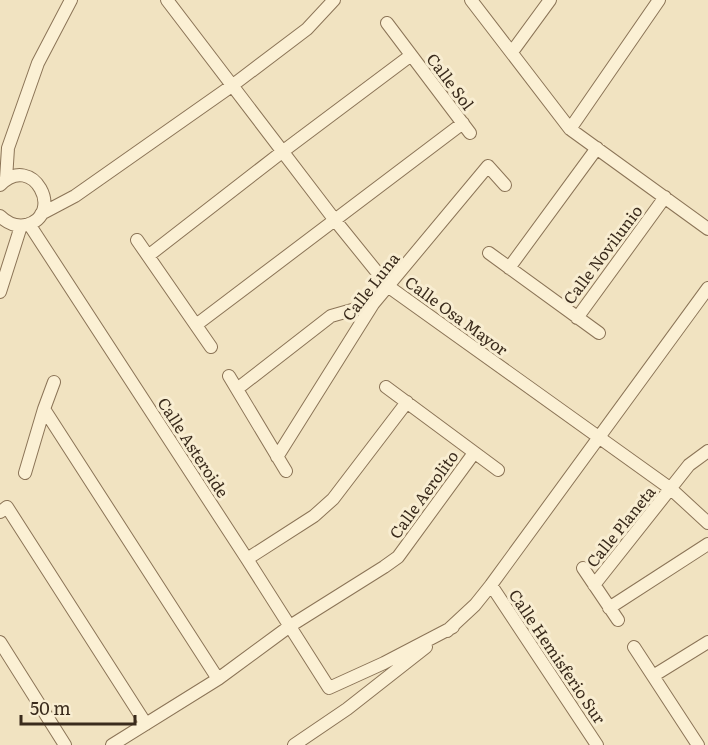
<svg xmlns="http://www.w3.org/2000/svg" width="708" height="745" font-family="Literata,serif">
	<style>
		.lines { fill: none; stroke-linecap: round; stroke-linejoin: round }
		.street-casing { stroke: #8b7457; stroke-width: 14 }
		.street { stroke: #fbf0d4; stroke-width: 12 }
		.labels { text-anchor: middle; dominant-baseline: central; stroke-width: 6; stroke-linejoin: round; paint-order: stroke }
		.street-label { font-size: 16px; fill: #3a2b1c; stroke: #f8edd1 }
	</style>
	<rect width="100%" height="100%" fill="#f1e3c1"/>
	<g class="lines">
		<g class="street-casing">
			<path id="street" d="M167,0l167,219 55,68 282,202 37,34
				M471,0l99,129 138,100
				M387,23l83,110
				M512,52l38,-52
				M570,129l89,-129
				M6,179l2,-31 30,-85 33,-63
				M0,185c33,-34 66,30 26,40 -11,2 -19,-2 -26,-9
				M41,214l34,-18 158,-111 74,-56 27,-29
				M29,224l218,335 82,129 55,-25 69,-36
				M137,240l74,107
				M489,253l110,80
				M148,256l134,-104 128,-96
				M509,268l88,-120
				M0,292l21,-66
				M577,318l88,-121
				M196,325l267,-202
				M229,376l57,95
				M386,387l112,83
				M237,389l94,-73 42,-12
				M44,409l174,270
				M277,457l96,-153 115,-138 17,19
				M25,473l19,-64 10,-27
				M0,512l7,-5 139,217
				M247,559l67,-43 19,-17 74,-97
				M583,568l35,52
				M491,585l106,160
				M594,585l95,-120 19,-14
				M609,608l99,-64
				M447,631l28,-26 16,-20 217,-297
				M0,642l65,103
				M634,647l64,98
				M653,676l55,-34
				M112,745l106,-66 72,-53 94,-59 14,-10 76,-104
				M294,745l53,-36 79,-62"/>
		</g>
		<use href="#street" class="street"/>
	</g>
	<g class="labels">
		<g class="street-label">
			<text transform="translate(451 81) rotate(53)">Calle Sol</text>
			<text transform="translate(602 254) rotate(-53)">Calle Novilunio</text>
			<text transform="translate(370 286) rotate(-52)">Calle Luna</text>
			<text transform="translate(457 315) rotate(36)">Calle Osa Mayor</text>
			<text transform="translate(194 447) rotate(57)">Calle Asteroide</text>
			<text transform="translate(423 494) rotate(-54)">Calle Aerolito</text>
			<text transform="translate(620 526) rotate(-51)">Calle Planeta</text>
			<text transform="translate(558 656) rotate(56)">Calle Hemisferio Sur</text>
		</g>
	</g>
	<path d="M21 715v9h114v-9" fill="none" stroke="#3a2b1c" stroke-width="3"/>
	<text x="30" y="715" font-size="18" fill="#3a2b1c" stroke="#f8edd1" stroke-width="4.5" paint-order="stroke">50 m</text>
</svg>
